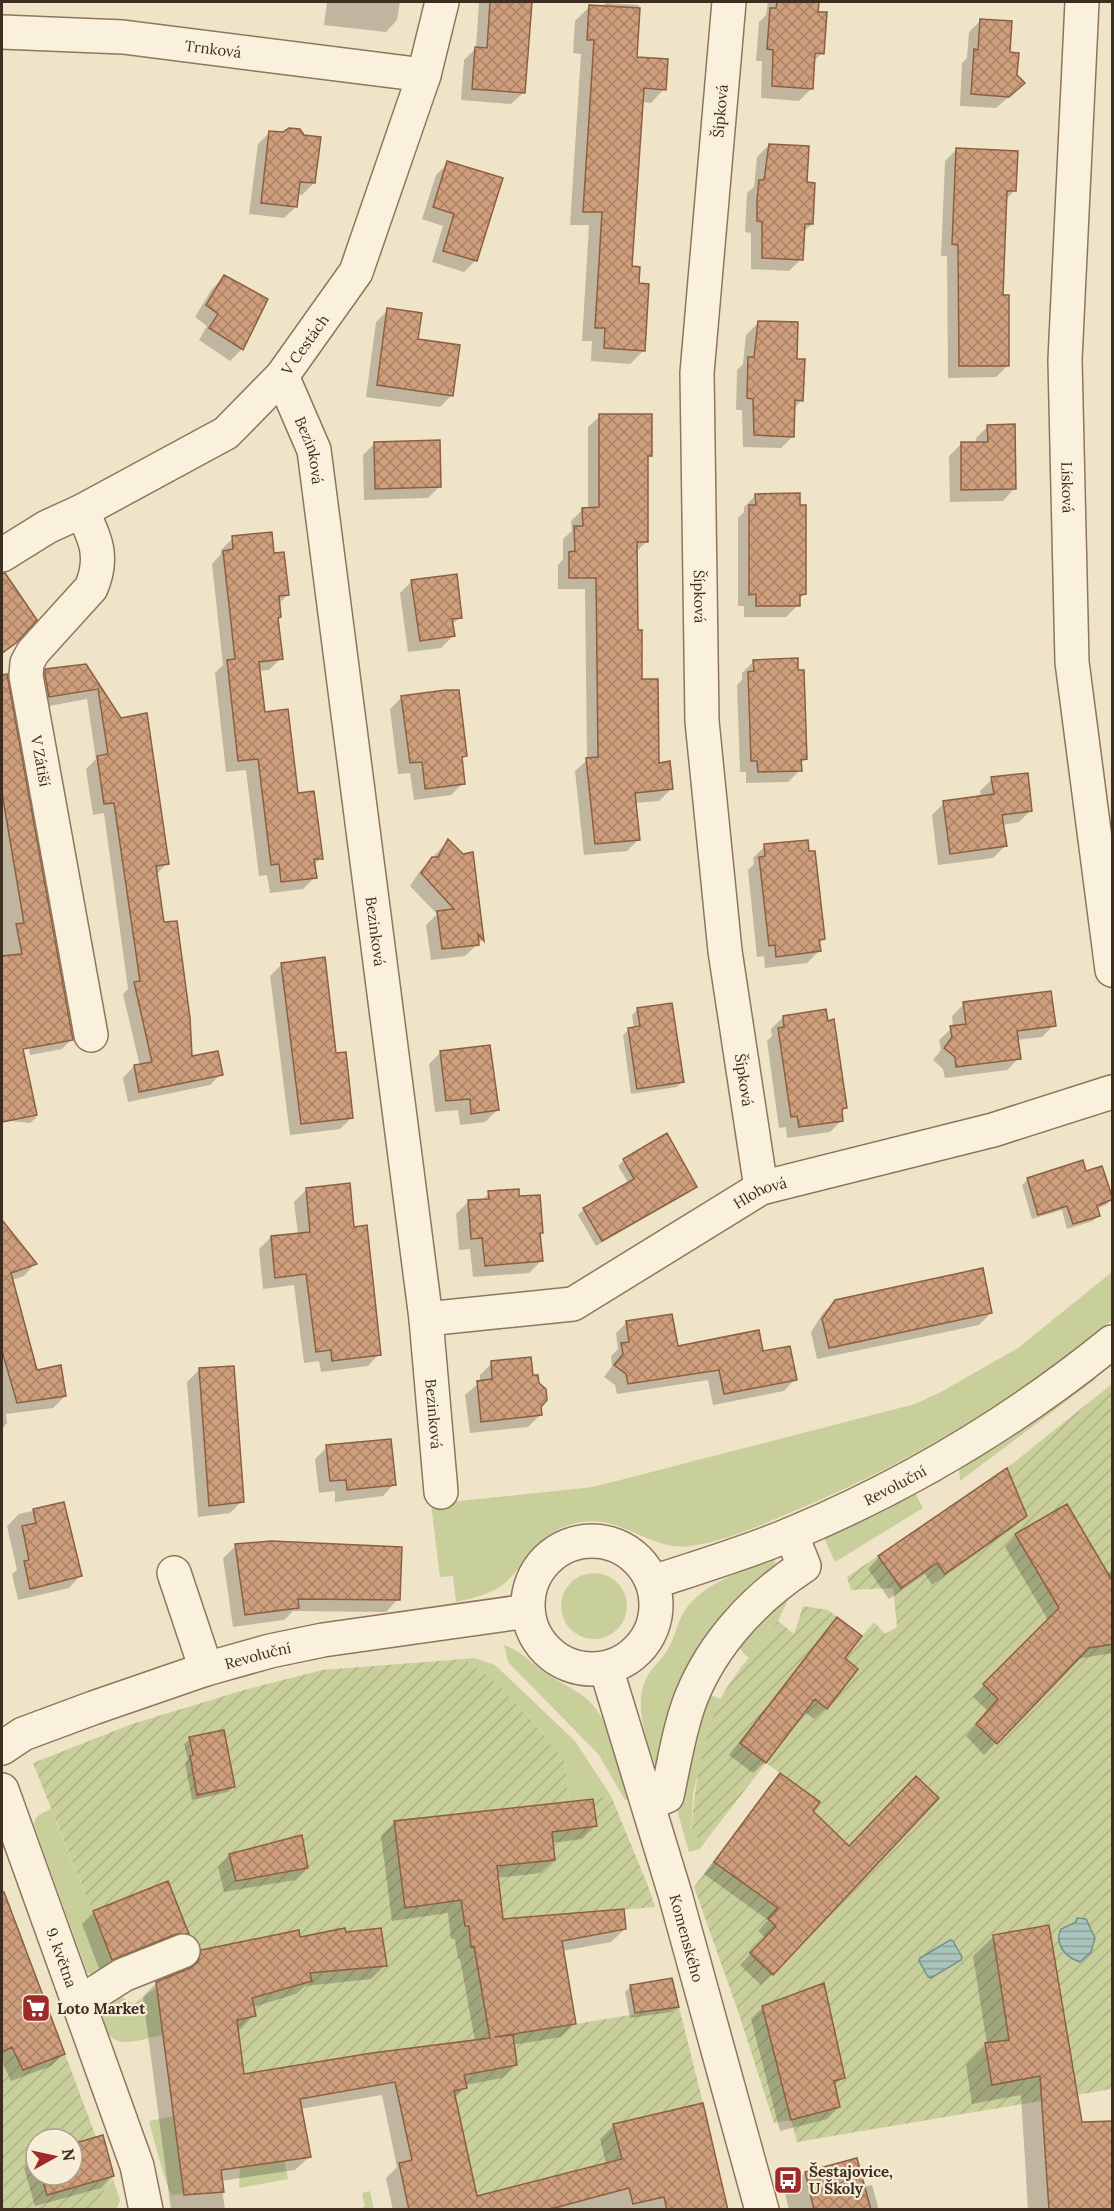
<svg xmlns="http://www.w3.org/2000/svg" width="1114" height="2211" font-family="Lora,serif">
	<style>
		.grass { fill: #c9cf9b }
		.garden { fill: url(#garden-furrows); fill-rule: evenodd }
		.water { fill: url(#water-rules); stroke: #6f938a; stroke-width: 1.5 }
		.shadow { fill: #0003; fill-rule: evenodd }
		.building { fill: url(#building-cross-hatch); stroke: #8d5f41; stroke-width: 1.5 }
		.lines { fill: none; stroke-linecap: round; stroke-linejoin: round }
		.minor-casing { stroke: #8d765c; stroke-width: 36 }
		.minor { stroke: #faf1dc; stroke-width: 33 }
		.labels { text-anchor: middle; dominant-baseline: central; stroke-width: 4.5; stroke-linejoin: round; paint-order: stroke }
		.street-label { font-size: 15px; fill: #3d2e20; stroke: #f7eed8 }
		.poi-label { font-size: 15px; font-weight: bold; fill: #3d2e20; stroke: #f7eed8; text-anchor: start }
	</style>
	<defs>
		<pattern id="garden-furrows" width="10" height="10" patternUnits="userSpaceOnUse" patternTransform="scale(1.5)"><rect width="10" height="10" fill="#c9cf9b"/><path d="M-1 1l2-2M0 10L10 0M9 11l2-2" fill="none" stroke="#aeb285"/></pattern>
		<pattern id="water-rules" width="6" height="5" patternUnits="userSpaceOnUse" patternTransform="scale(1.5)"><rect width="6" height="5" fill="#a9c4bc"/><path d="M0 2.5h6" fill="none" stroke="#8ba098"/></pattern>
		<pattern id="building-cross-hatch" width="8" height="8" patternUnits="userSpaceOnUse" patternTransform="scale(1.5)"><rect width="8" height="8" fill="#cf9f7d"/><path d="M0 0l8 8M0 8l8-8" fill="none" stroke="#a98266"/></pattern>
	</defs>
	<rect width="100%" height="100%" fill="#f0e4c8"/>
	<path class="grass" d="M1112,1272v48c-95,79 -204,144 -318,191 -32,14 -68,30 -103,35 -43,6 -73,-36 -118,-22 -36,10 -42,35 -67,58 -13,12 -33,16 -50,20l-3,-26 -13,1 -9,-73 162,-17 322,-83 24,-11 79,-45z
		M1094,1378l2,1 -136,102 -1,-13z
		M915,1493l8,15 -88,54 -11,-24z
		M774,1559l3,8 -118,210c-9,-30 -29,-72 -11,-102 7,-11 17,-19 22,-30 5,-10 7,-20 12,-30 19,-33 59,-42 92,-56z
		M561 1606a33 33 0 1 1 66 0a33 33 0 1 1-66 0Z
		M795,1585l-17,36 -28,38 -6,-5 -6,-9z
		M504,1645c17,6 27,18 42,28 15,11 33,17 46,31 22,25 27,65 36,95l-3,1 -26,-45 -91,-93z
		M474,1658l21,7 80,76 36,55 -42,5 -4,-39 -33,-42 -41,-42 -27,-19z
		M707,1694l14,5 -12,32 -16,63 -2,43 16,2 -7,10 -11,3 -12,-42 -1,-12z
		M51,1809l63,157 -18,11 -9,-5 -53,-147c0,-10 9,-12 17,-16z
		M156,1988l7,47c-28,5 -55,20 -60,-19l4,-10 15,-9 11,7z
		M174,2116l10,78 -12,1c-5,-5 -20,-62 -23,-74z
		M277,2121l11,58 -49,9 1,-28z
		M113,2179l7,22 -4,8h-23z
		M370,2191l4,18h-19l10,-2 -3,-14z"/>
	<path class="garden" d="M1112,1384v705l-315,53 -6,-22 -17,3 -35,-109 -45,-127 86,-114 -14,-10 -59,76 -16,-2c3,-48 10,-98 31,-141 13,-24 39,-52 56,-75l16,13 9,-28 25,4 34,26 12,-14 11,12 12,-7 -4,-39 -42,2 -4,-13 160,-109z
		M464,1659l27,19 41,42 33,42 4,39 42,-5 37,90 7,21 -136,11 -50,8 2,20h3l16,92 189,-31 24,96 -89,21 8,35 -145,37 -23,-105 13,-4 -10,-45 -186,27 -101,20 -12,-86 36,-8 -7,-34 -73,5 -81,-203 99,-39 112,-34 78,-20z
		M25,1947l71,190 7,-2 11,41 -21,33h-91v-198l2,-1 -2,-5v-52zM36,2139h36v36h-36z"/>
	<path class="water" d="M1077,1918l9,1 9,19 -4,14 -11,10c-15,-5 -26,-18 -19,-33l15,-7z
		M950,1940l3,1 9,16 -1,3 -30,18 -3,-1 -9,-16 1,-3z"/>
	<path class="shadow" d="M327,2h73l-3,18 -11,12 -62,-7z
		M479,2h52l-8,91 -12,11 -50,-4 3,-40 12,-12z
		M768,2h50l-1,11 5,40 -9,9 -2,27 -12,12 -38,-3 1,-37h-6l3,-39 7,-7z
		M606,3l33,2 -4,53 29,31 -13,14 -9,-1 -12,166 8,16 6,66 -14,14 -39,-3 1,-20h-10l7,-116h-19l11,-171 -8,-1 2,-32 14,-14h12z
		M981,20l28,33 2,42 -15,13 -36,-2 2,-43 5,-5 2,-26z
		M270,132l44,51 -12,12 -5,-1 -1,13 -12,11 -35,-4 9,-70z
		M769,145l37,39 6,40 -9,8 -2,27 -12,12 -38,-2v-36l-6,-1 2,-39 7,-6 3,-30z
		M957,149l58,41 -10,10 -4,97 7,68 -12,12 -48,1 -1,-122h-6l4,-95z
		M448,163l28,97 -12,12 -32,-10 11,-36 -21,-7 14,-44z
		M224,277l18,72 -12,12 -31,-21 8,-14 -12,-9 17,-28z
		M388,310l29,30 35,55 -12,12 -74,-10 10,-75z
		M758,323l37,37 7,40 -8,8 -1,28 -12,12 -38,-1 -1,-37h-6l1,-40 6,-6 3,-29z
		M600,416l50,39 -4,4 1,82 -12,12 1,78 5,50 16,83 14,25 -12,12 -24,2 4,36 -12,12 -43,4 -9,-84 12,-11 -2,-171h-27v-24l5,-6v-20l9,-8 -1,-10 12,-12h5v-82z
		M988,426l26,63 -11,12 -53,1 -1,-46 12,-12 15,-1v-5z
		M375,443l65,43 -12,12 -64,2 -1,-45z
		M756,495l48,99 -6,6v5l-12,12h-42v-11h-6v-88l6,-6v-5z
		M233,538l39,17 16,40 -10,9 2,13 -3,2 4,39 -12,12 -11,1 6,43 57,144 -8,8 2,11 -12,12 -33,4 -3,-18 -8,1 -13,-106 -20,2 -11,-99 8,-8 -11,-101 9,-10v-4z
		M8,580l7,62 -13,13v-71z
		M412,581l48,36 -8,8 1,11 -12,12 -33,4 -8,-59z
		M754,661l52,97 -6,6v6l-12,12 -42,1v-11h-6l-3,-87 5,-5v-7z
		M86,666l35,53 46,144 -11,12 6,49 29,133 30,17 -11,11 -82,17 -5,-24 11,-12h6l-17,-72 5,-5 -24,-176 -11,2 -7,-46 10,-10 -9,-60 -49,9 -3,-26 11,-11z
		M2,676h4l66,363 -10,10 -32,6 -12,-68 -16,4z
		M402,697l63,59 -4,4 2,23 -12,12 -37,5 -4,-27 -12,1 -8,-65z
		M992,779l39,31 -12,12 -17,3 3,21 -12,12 -55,7 -6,-50 12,-12 37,-5 -1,-7z
		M448,841l15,14 9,-1 10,86 -17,16 -34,4 -5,-35 11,-11 -27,-28 10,-15z
		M765,846l59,93 -6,6 1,6 -12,12 -42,5 -1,-12 -7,1 -9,-87 6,-6 -1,-6z
		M282,964l53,91 17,62 -12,12 -50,6 -20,-159z
		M964,1004l90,21 -12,12 -25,3 2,18 -12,12 -62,8 -2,-9 -10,-9 8,-10 -2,-10 14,-13 -1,-11z
		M638,1009l44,73 -5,5 -46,7 -8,-59 6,-6h5l-2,-14z
		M783,1017l62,91 -4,5 1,7 -12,12 -43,6 -1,-11 -7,1 -12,-87 5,-5 -1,-7z
		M21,1044l15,74 -6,5 -28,-3v-75z
		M441,1052l56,58 -12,12 -25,3 -2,-15 -23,2 -6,-48z
		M624,1160l71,27 -5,5 -94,54 -18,-31 6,-6 45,-25 -11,-18z
		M1101,1168l10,32 -5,5 -10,4 2,7 -5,5 -26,8 -5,-19 -30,9 -10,-34 6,-6 57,-6z
		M306,1190l47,39 26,125 -11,12 -47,6 -2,-11 -15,2 -10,-78 -31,4 -4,-40 12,-12 27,-3 -4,-32z
		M489,1193l29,5 24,34 -3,3 2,26 -12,12 -56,4 -3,-28 -11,1 -3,-36 12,-12 13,-1z
		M2,1223l33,41 -11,12 -12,4 24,91 29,25 -12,12 -47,6 1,9 -5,6z
		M835,1301l156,12 -12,12 -162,34 -6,-27 12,-19z
		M627,1322l49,26 86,5 33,26 -11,12 -71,14 -5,-25 -91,14 -2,-9 -11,-8 8,-11 -1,-10 7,-7 -2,-16z
		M492,1363l40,14 8,38 -12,12 -58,6 -5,-38 15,-13v-7z
		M199,1370l43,131 -12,12 -32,4 -11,-135z
		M327,1447l67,37 -11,12 -48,6v-11l-16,2 -4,-34z
		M63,1504l17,72 -11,12 -51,12 -6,-26 5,-4 -10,-44 12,-12z
		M1025,1516l-12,12 -81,57 -7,-11 -36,25 -21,-30 11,-12z
		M1016,1535l90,39 6,-4v83l-35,6 -93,96 -18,-19 22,-25 -15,-14 75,-77 -43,-73z
		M236,1546l162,53 -12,13 -93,-1 -9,9 -51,7 -10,-69z
		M837,1619l6,40 -17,49 -12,11 -11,-8 -38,51 -12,11 -24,-18 96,-124z
		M190,1739l43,48 -5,5 -36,8 -7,-37 3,-3 -4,-16zM189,1741h3l4,21 -3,1z
		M780,1775l31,36 -39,163 -11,11 -21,-20 26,-27 -8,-7 10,-11 -64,-46 65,-88z
		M395,1822l200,4 -13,13 -30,4 2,17 -14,13 -44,5 5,43 124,8 -14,13 -49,9 13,72 -14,14 -48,8 3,19 -14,14 -37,7 1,2 -12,11 22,100 130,-35 -6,-24 14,-14 113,85h-334l-7,-32 11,-11 -15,-72 -82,14 9,48 -14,13 -74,11 4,29h-54l-28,-213 13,-14 30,-12 2,-6 14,-14 143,-17 40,31 -14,14 -66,7 -9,8 -43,13 1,8 -13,14 -4,1 6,46 232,-35 -15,-82h-2l-3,-20h-4l-3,-26 -56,8 -11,-85z
		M230,1855l77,13 -12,12 -71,12 -6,-25z
		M2,1888l23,57 -2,1 41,108 -13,12 -40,15 -9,-20z
		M94,1912l93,21 -12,12 -75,26 -18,-47z
		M994,1936l87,188 31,86h-84l-7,-115 -49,9 -6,-39 21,-21 -14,-88z
		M631,1986l46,20 -6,6 -41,6 -5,-26z
		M763,2007l80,70 -9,9 5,21 -12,12 -47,12 -29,-112z
		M72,2146l40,30 -11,12 -66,18 -11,-38 12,-12v19h36z
		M805,2173l59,14 8,-2 7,25h-90l-4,-17z"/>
	<path class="building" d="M490,2h42l-7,91 -53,-4 3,-42 12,1z
		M777,2h42l-1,10h9l-3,42 -9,-1 -2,36 -41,-3 1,-36 -6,-1 3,-41h6z
		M589,5l51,3 -3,49 31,2 -2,31 -22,-2 -12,178 8,1 -1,16 10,1 -4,67 -41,-3 1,-20h-10l7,-116h-19l11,-172h-7z
		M980,19l32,2 -2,31 9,1 -2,22 8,8 -16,14 -38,-3 3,-45 4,1z
		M289,128l11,1 4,6 17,2 -6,46 -15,-1 -3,25 -36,-4 8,-72 14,1z
		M769,144l40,2 -2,36 8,1 -2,41h-8l-2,36 -41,-2v-36l-5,-1v-21l2,-20h5z
		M956,148l62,3 -2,40h-9l-4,104h6v71h-50l-1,-121 -6,-1z
		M447,161l56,17 -26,83 -34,-10 11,-37 -21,-7z
		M224,275l44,24 -25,51 -34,-22 9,-14 -12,-9z
		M387,308l35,5 -4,26 42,6 -7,51 -76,-11z
		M758,321l40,1 -1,37h8l-2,42 -8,-1 -1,37 -40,-2 -1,-36 -6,-1 1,-41h6z
		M599,414h53v42h-4v86h-11l1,88h4v49h16l1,84 11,-2 3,28 -38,4 5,47 -45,4 -9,-86 12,-1 -2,-179h-27v-26l6,-1 -1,-25h9l-1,-18 17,-1z
		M1015,424l1,65 -55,1v-48h27l-1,-17z
		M440,440l1,47 -66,2 -1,-47z
		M800,493v12h6v89l-6,1v11h-44v-12l-7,1v-90h7l-1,-11z
		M272,532l2,21 10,-1 5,43 -10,1 2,21 -3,1 5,41 -24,3 6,50 23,-3 10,84 16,-2 9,68h-9l3,19 -36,4 -2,-18 -8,1 -13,-106 -20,2 -11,-101 8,-1 -12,-108 10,-2 -1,-13z
		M5,573l32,47 -21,23 -14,10v-79z
		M457,574l5,44 -10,1 3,17 -35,5 -9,-61z
		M798,658v12h6l3,89 -6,1 1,11 -44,1 -1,-11h-6l-3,-89 6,-1 -1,-11z
		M86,664l35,54 26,-5 22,151 -13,2 8,56 13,-1 13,97 2,38 26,-5 5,24 -84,17 -5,-27 18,-3 -18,-80 6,-1 -26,-178 -10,1 -7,-48 11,-2 -10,-65 -49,8 -4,-22v-6z
		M7,674l66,366 -50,9 14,66 -35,7v-166l20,-2 -6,-30 8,-1 -22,-130v-118z
		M446,690h13l8,66 -5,1 3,27 -40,5 -3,-27 -12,1 -9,-67z
		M1028,773l4,38 -30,4 5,31 -57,8 -7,-53 51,-7 -3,-17z
		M448,839l15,15 10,-2 11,89 -6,-7 1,11 -37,4 -5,-38 17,-2 -33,-36 11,-16h6z
		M808,840l1,11h6l10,88 -6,1 2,11 -45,6 -1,-12 -6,1 -10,-89 6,-1 -1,-12z
		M325,957l11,96 10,-1 7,66 -52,6 -20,-161z
		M1051,991l5,35 -39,5 4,28 -65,8 -1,-10 -11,-9 8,-11 -2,-11 16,-2 -3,-22z
		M672,1003l12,79 -47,7 -9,-61 12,-2 -3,-18z
		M826,1009l2,12 6,-2 13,89 -5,1 1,12 -44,6 -2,-11 -6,1 -13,-89 6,-1 -1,-11z
		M490,1045l9,65 -28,4 -1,-15 -24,2 -6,-50z
		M667,1133l30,54 -95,54 -19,-33 51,-29 -11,-20z
		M1083,1160l3,11 16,-5 11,33 -16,7 3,10 -27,8 -6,-18 -29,9 -11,-37z
		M350,1183l4,44 13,-2 14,130 -49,6 -1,-11 -15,2 -10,-78 -31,4 -4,-42 39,-4 -4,-44z
		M519,1189v7l21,-1 3,38h-3l3,28 -58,5 -3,-28 -11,1 -3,-39 21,-1 -1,-8z
		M2,1220l35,44 -26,9 26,97 24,-5 5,31 -49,7 -15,-52z
		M983,1268l9,45 -163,35 -7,-29 13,-19z
		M672,1314l6,32 81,-16 4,21 27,-5 7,34 -73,14 -5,-24 -91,14 -2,-10 -12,-9 9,-11 -2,-11 8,-1 -3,-21z
		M531,1357l2,18h5l1,8 7,6 1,11 -6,7 1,8 -61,7 -4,-41 15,-2 -1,-18z
		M234,1366l10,136 -35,4 -10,-138z
		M391,1439l5,46 -49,5 -1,-10 -16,1 -4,-36z
		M1007,1468l20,48 -82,58 -8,-11 -36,25 -23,-32z
		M64,1502l18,74 -52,13 -6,-28 5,-1 -7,-34 14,-3 -3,-14z
		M1067,1504l46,78v62l-24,4 -92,96 -21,-20 22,-25 -15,-15 76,-76 -44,-74z
		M271,1541l131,6 -2,53 -102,-1 1,9 -54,7 -10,-71z
		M837,1617l25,19 -17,22 13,11 -31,40 -12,-10 -49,64 -26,-20z
		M224,1730l11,57 -38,8 -7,-39 3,-1 -4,-18z
		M780,1773l40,29 -7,9 36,35 67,-70 23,22 -166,177 -23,-22 26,-27 -8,-7 10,-11 -64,-46z
		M593,1799l4,27 -45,6 3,28 -58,6 6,53 121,-10 2,20 -64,12 14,83 -81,13 18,-2 4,30 -53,10 3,13 -13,3 23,105 145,-37 -9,-35 90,-21 25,107h-61l-3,-13 -31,7 -4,-16 -82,22h-138l-10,-47 13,-3 -17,-78 -95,17 11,58 -90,13 3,22 -40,3 -28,-213 34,-14 8,-6 3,-12 98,-20 1,7 45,-9 1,4 35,-4 6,38 -77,7 2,8 -60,17 4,18 -19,4 7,54 128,-21 118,-15 -16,-92 -3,1 -2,-21h-4l-4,-26 -56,8 -11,-87z
		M302,1835l6,33 -72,13 -7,-27z
		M168,1881l21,53h-13l-64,26 -19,-49z
		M4,1892l61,162 -42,16 -11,-23 -10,5v-159z
		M1049,1925l33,197 31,-1v89h-64l-9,-134 -48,9 -7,-42 24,-3 -16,-105z
		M672,1978l7,29 -44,6 -5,-28z
		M824,1983l21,95 -11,3 6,26 -49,13 -29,-114z
		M103,2135l11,41 -67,19 -6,-20h31v-31z
		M857,2158l14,52h-57l-9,-38z"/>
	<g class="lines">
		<g class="minor-casing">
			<g id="minor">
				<path id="s1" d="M729,2l-32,371 5,348 23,230 36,237"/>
				<path id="s2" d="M1082,2l-17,358 7,302 40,308"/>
				<path id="s3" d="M2,32l121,5 301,38"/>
				<path id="s4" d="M282,376l32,74 112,869 15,173"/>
				<path id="s5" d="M82,511c14,28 22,47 9,77l-58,64 -6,11 -1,13 65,359"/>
				<path id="s6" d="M2,555l45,-28 35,-16 144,-78 56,-57 74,-104 68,-197 18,-73"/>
				<path id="s7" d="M426,1319l147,-15 188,-116 232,-58 119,-38"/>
				<circle cx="592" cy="1605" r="64"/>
				<path d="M174,1573l32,96"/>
				<path id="s8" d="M653,1582c46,-15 93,-29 138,-48 115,-48 225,-114 321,-192"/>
				<path id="s9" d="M606,1668l69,226 87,316"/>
				<path id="s10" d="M2,1748l21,-14 70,-26 113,-39 64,-18 53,-11 205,-29"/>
				<path id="s11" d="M2,1790l135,376 9,44"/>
				<path d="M662,1798l5,-2c7,-32 12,-67 24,-98 22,-55 64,-100 113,-132l-13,-32"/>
				<path d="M79,2003l44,-28 60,-24"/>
			</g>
		</g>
		<use href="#minor" class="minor"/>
	</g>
	<defs>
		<g id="supermarket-square" transform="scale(1.5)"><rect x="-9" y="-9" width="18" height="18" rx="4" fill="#9e2a2b" stroke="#f7eed8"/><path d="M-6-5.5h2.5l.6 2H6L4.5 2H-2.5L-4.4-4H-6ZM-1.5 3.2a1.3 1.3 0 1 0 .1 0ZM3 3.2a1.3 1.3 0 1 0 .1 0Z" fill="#fff"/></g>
		<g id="bus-square" transform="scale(1.5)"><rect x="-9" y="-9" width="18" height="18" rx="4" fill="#9e2a2b" stroke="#f7eed8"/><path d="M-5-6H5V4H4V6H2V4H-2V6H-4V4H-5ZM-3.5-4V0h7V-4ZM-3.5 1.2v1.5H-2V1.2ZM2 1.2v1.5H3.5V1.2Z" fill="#fff"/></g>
	</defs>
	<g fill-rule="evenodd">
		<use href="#supermarket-square" x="36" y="2008"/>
		<use href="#bus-square" x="788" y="2180"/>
	</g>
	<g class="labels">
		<g class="street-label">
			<text stroke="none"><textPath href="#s3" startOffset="212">Trnková</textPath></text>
			<text transform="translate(720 111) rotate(-85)">Šípková</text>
			<text stroke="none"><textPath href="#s6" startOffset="374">V Cestách</textPath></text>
			<text stroke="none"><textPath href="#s4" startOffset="80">Bezinková</textPath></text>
			<text stroke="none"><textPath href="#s2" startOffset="486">Lísková</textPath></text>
			<text stroke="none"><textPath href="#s1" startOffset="596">Šípková</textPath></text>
			<text stroke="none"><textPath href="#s5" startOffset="279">V Zátiší</textPath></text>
			<text stroke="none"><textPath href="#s4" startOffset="566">Bezinková</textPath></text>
			<text stroke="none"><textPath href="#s1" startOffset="1082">Šípková</textPath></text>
			<text stroke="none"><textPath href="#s7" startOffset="366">Hlohová</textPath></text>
			<text stroke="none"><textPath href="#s4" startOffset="1052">Bezinková</textPath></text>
			<text stroke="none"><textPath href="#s8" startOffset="261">Revoluční</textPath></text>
			<text stroke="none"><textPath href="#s10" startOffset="273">Revoluční</textPath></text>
			<text stroke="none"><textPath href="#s9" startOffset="282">Komenského</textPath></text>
			<text stroke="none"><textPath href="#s11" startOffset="178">9. května</textPath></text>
		</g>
		<g class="poi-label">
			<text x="57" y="2008">Loto Market</text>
			<text x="809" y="2171">Šestajovice,<tspan x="809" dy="17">U Školy</tspan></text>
		</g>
	</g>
	<rect width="1114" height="2211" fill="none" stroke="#3d2e20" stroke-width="6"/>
	<g transform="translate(54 2157) rotate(82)"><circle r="28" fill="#f7eed8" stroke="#ada18e" stroke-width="1.5"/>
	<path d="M0-4.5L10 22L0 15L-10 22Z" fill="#9e2a2b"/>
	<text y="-9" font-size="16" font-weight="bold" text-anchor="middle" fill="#3d2e20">N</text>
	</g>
</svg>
